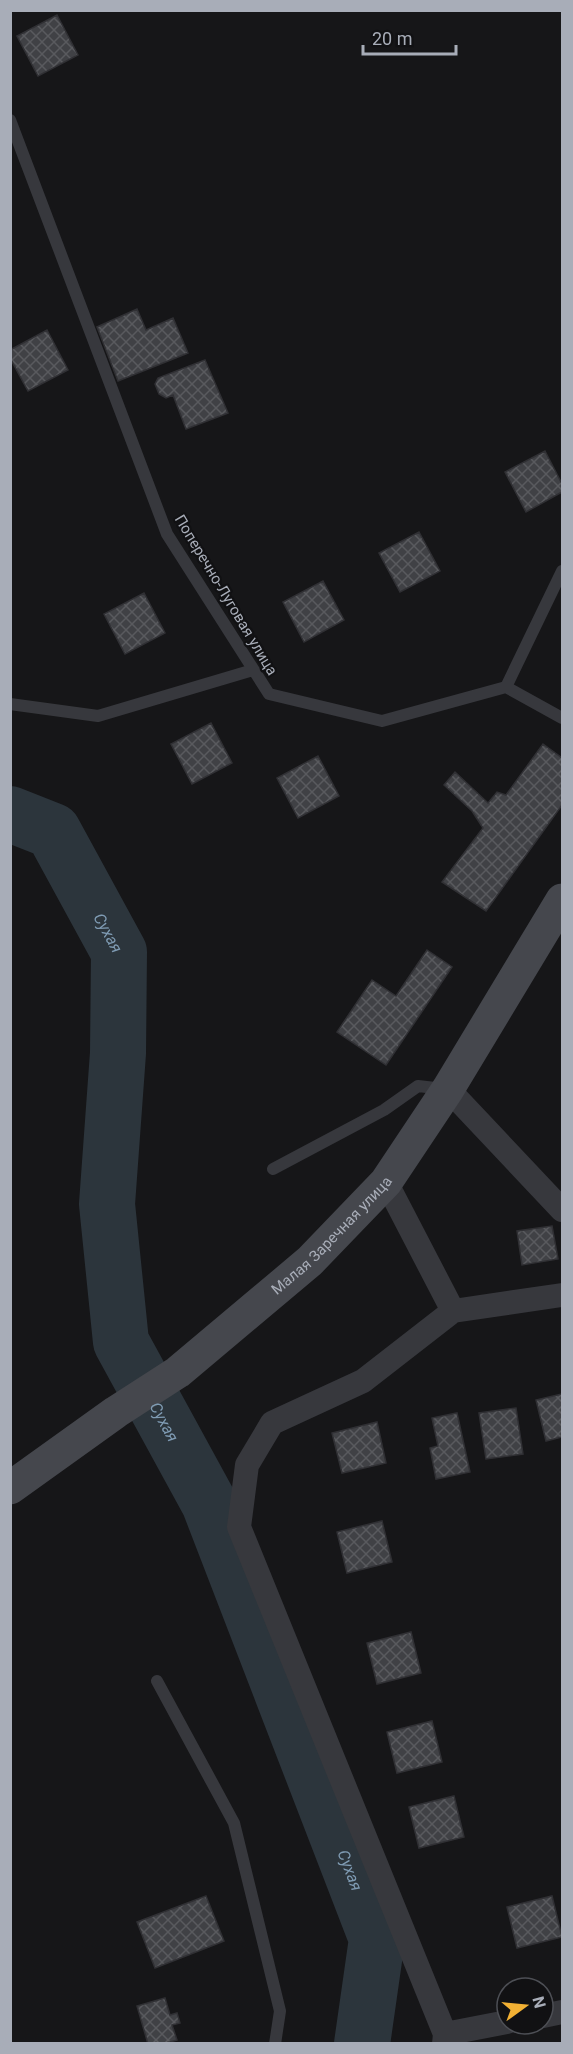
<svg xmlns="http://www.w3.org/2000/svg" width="573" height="2054" font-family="Roboto,sans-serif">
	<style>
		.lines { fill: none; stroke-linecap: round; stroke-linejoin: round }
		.river { stroke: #2c353c; stroke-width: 56 }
		.building { fill: url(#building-cross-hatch); stroke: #303034; stroke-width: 1.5 }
		.lane { stroke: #37383d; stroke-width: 12 }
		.street { stroke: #37383d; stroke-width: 24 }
		.secondary { stroke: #45474d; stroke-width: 33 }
		.labels { text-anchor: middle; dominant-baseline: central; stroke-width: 4.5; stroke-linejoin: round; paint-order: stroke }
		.street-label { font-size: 15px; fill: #a8adb8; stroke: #111113 }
		.water-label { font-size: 16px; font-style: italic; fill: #7f9bb3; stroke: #111113 }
	</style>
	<defs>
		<pattern id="building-cross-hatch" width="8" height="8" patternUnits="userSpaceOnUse" patternTransform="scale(1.5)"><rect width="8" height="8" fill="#404145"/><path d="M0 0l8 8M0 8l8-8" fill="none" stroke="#595a5e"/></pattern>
	</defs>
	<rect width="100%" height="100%" fill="#161618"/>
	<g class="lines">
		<path class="river" id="s1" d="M10,814l43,17 66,121 -1,101 -11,151 14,138 88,161 168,436 -15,105"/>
	</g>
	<path class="building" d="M57,15l21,40 -40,21 -21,-40z
		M137,309l9,21 27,-12 15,35 -70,28 -21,-54z
		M47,330l21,40 -40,21 -18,-33v-8z
		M205,360l23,53 -42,16 -13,-34 -7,3 -7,-4 -4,-10 3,-6z
		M545,451l17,33v8l-36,20 -21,-40z
		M419,532l21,39 -40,21 -21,-39z
		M323,581l21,39 -40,22 -21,-40z
		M144,593l21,40 -40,21 -21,-40z
		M211,723l21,40 -40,21 -21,-40z
		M543,744l19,14v47l-76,106 -44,-29 41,-54 -11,-17 -28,-26 11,-13 33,31 9,-11 9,3z
		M318,756l21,40 -41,22 -21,-40z
		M427,950l25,17 -66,98 -49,-33 35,-52 24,16z
		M552,1226l6,33 -36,6 -5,-34z
		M562,1394v43l-16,4 -10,-41z
		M516,1408l7,46 -37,5 -7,-46z
		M457,1413l13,59 -34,7 -6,-31 8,-2 -6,-28z
		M377,1422l9,41 -44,10 -10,-40z
		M382,1521l10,41 -45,11 -10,-41z
		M411,1632l10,41 -44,11 -10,-41z
		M432,1721l10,41 -45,11 -10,-41z
		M454,1796l10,41 -45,11 -10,-41z
		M206,1896l18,45 -69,27 -18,-46z
		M552,1896l10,41 -45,11 -10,-41z
		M165,1998l5,17 7,-2 3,10 -8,2 5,15 -14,4h-15l-11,-38z"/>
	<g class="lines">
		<path class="lane" d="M10,120l157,414 102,160 113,27 124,-34 56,31
			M506,687l56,-116
			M10,704l88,12 155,-46
			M273,1169l111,-59 34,-24 26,3
			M157,1681l77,142 46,188 -5,33"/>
		<path class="street" d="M448,1089l114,121
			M386,1182l67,129
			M543,2016l19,-4
			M445,2034l62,-12
			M444,2044l1,-10 -206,-507 8,-62 25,-42 91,-42 90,-70 109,-16"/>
		<path class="secondary" id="s2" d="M10,1488l106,-76 62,-40 132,-111 76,-79 62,-93 114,-189"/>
	</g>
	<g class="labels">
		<g class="street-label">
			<text transform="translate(226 595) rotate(59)">Поперечно-Луговая улица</text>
			<text stroke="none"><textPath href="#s2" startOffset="410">Малая Заречная улица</textPath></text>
		</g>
		<g class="water-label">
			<text stroke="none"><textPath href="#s1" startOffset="162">Сухая</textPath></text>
			<text stroke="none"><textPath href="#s1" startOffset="666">Сухая</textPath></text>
			<text stroke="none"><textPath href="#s1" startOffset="1152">Сухая</textPath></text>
		</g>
	</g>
	<rect width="573" height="2054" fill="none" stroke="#a8adb8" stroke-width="24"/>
	<g transform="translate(525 2006) rotate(75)"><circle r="28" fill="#111113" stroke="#4d4f55" stroke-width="1.5"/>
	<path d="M0-4.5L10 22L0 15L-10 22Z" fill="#f2b134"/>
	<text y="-9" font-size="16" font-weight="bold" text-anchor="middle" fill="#a8adb8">N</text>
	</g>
	<path d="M363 45v9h93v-9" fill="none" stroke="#a8adb8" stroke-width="3"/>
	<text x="372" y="45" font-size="18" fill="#a8adb8" stroke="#111113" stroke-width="4.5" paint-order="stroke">20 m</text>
</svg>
